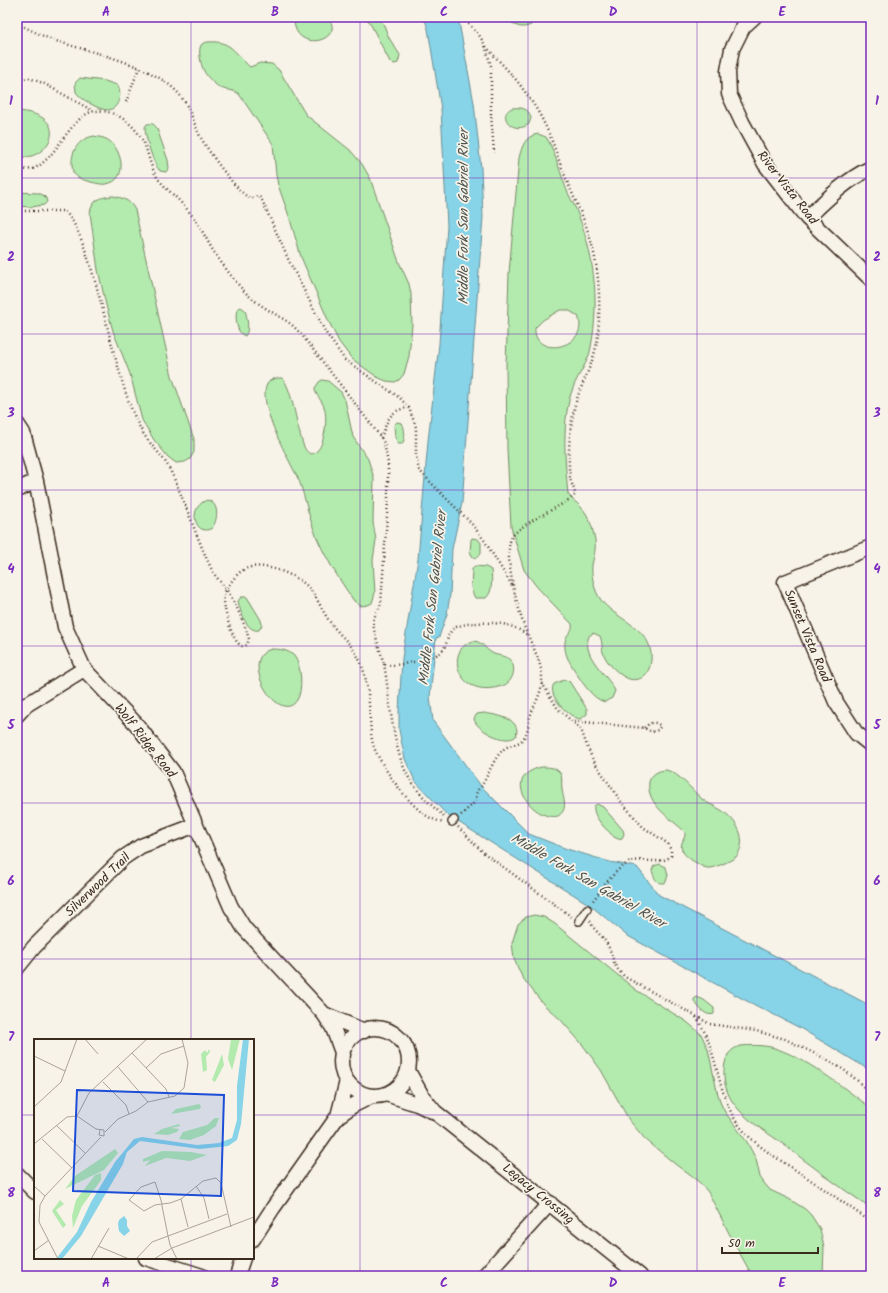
<svg xmlns="http://www.w3.org/2000/svg" width="888" height="1293" font-family="Kalam,sans-serif">
	<style>
		.green { fill: #b3eaae; stroke: #778a66; fill-rule: evenodd }
		.water { fill: #87d3e7; stroke: #698f97 }
		.lines { fill: none; stroke-linecap: round; stroke-linejoin: round }
		.service-casing { stroke: #3b2a1e; stroke-width: 10 }
		.minor-casing { stroke: #3b2a1e; stroke-width: 17 }
		.path { stroke: #3b2a1e; stroke-width: 2.5; stroke-dasharray: 1 3; stroke-linecap: butt }
		.service { stroke: #f7f3e8; stroke-width: 7 }
		.minor { stroke: #f7f3e8; stroke-width: 14 }
		.grid { fill: none; stroke: #7b2cbf; stroke-width: 1; stroke-opacity: 0.55 }
		.labels { text-anchor: middle; dominant-baseline: central; stroke-width: 3.5; stroke-linejoin: round; paint-order: stroke }
		.street-label { font-size: 13px; fill: #3b2a1e; stroke: #f7f3e8 }
		.water-label { font-size: 14px; font-style: italic; fill: #4e5450; stroke: #f7f3e8 }
		.inset-road { fill: none; stroke: #aca397; stroke-width: 1 }
		.view { fill: #1d4ed8; fill-opacity: 0.15; stroke: #1d4ed8; stroke-width: 2 }
		.inset-edge { fill: none; stroke: #3b2a1e; stroke-width: 2 }
		.neatline { fill: none; stroke: #7b2cbf; stroke-width: 1.5 }
		.grid-label { font-size: 13px; text-anchor: middle; font-weight: bold; fill: #7b2cbf }
	</style>
	<rect width="100%" height="100%" fill="#f7f3e8"/>
	<filter id="ink" filterUnits="userSpaceOnUse"><feTurbulence type="fractalNoise" baseFrequency=".025" numOctaves="2"/><feDisplacementMap in="SourceGraphic" scale="8" xChannelSelector="R" yChannelSelector="G"/><feConvolveMatrix kernelMatrix="1 2 1 2 8 2 1 2 1" color-interpolation-filters="sRGB"/></filter>
	<g filter="url(#ink)">
		<path class="green" d="M294,17h34c2,4 5,7 4,12 -3,16 -40,19 -38,-12z
			M366,17h12l5,6 6,15 11,17 -2,8 -4,1 -4,-2 -19,-37z
			M506,17h29l-4,8c-11,5 -18,0 -25,-8z
			M208,42c24,-2 27,12 42,25l10,-4 12,1 7,6 27,45 44,35 12,14 8,14 29,84 10,22 2,10 1,31 -3,31 -5,18 -5,6 -4,2 -9,-1 -9,-4 -25,-18 -13,-17 -11,-22 -27,-63 -12,-41 -11,-31 -2,-10 -3,-31 -34,-50c-6,-5 -14,-3 -20,-7 -6,-4 -12,-10 -15,-16 -3,-5 -7,-23 -2,-27 1,-1 5,-2 6,-2z
			M80,78l25,3 12,4c6,8 2,24 -9,25 -9,0 -28,-11 -32,-18l-1,-9z
			M512,108c9,-1 17,0 19,10l-2,6c-16,12 -33,-9 -17,-16z
			M17,111c60,4 29,54 0,45z
			M147,124c5,-1 8,0 10,5l11,31 1,8 -3,4 -6,-1c-7,-7 -15,-34 -15,-44z
			M538,134l8,3c9,13 15,40 22,56 2,5 5,9 7,14 19,44 25,93 16,140 -2,15 -13,27 -18,41 -12,30 -8,75 -5,106 3,6 9,8 13,13 8,8 12,22 14,33 1,9 -1,16 -3,25 -1,10 2,26 9,35 13,18 43,25 49,48 4,14 -2,36 -21,31 -9,-3 -20,-14 -24,-22 -4,-6 -2,-14 -5,-21l-7,-3 -4,3c-8,21 19,38 26,55l-3,7 -7,4c-15,-3 -30,-31 -37,-43 -3,-7 -5,-16 -1,-23 3,-5 6,-6 5,-12l-35,-37 -13,-17 -13,-43 -4,-78 -1,-84 3,-92 10,-115c3,-12 6,-22 19,-24zM560,310h8l10,6c13,32 -45,44 -43,12l8,-8z
			M94,136c4,1 8,1 12,3 16,7 24,42 0,45 -4,1 -10,-1 -15,-2 -7,-2 -14,-3 -18,-10 -4,-17 3,-33 21,-36z
			M17,192l21,1 5,2 3,3 1,4 -3,3 -13,2 -14,-1z
			M113,196c10,2 17,4 22,14l37,166 22,63v13l-4,7 -5,3 -9,1 -8,-6 -14,-17 -12,-20 -12,-46 -17,-43 -7,-26 -8,-35 -8,-57c2,-13 10,-16 23,-17z
			M241,307l4,3c2,7 5,20 0,26 -9,-2 -10,-20 -8,-27z
			M282,378c9,8 14,43 18,56 2,7 6,27 17,17 8,-7 11,-34 7,-44 -2,-7 -9,-12 -9,-19l4,-6 3,-2 6,1 13,11 4,8 8,37 15,22 6,19 -1,44 3,18 -3,20 2,33 -3,10 -4,2 -7,1 -7,-5c-15,-22 -31,-46 -40,-71 -6,-16 -9,-32 -14,-47 -5,-14 -63,-108 -18,-105z
			M397,422l5,1c3,5 4,16 0,21h-4l-3,-7 -1,-12z
			M207,500c13,3 11,20 5,28 -16,10 -26,-20 -5,-28z
			M472,538l6,1 3,4v11l-5,4 -3,-1 -3,-5 1,-12z
			M475,566l11,1 5,3c1,9 2,22 -5,28h-11l-3,-6 -1,-5 1,-17v-2z
			M241,597h6l14,23 1,5 -3,5c-12,3 -19,-19 -21,-29z
			M474,641c9,1 11,8 18,12 5,3 12,2 17,6 9,8 4,24 -7,27 -47,15 -58,-39 -28,-45z
			M272,649c7,0 17,1 22,7 8,9 9,35 3,44 -18,28 -61,-44 -25,-51z
			M564,680l5,1 18,28v5l-6,5c-11,0 -35,-24 -27,-35z
			M484,713c12,2 38,5 32,23 -9,10 -42,-7 -42,-18l3,-4z
			M542,767c7,0 14,0 18,6 3,5 1,11 2,16 1,10 7,20 -4,27 -24,6 -60,-40 -16,-49z
			M666,770c12,2 27,21 36,29 6,5 13,7 19,11 16,10 28,30 15,47 -5,4 -23,12 -29,11 -5,-1 -10,-5 -14,-7 -4,-3 -9,-6 -11,-11 -3,-7 4,-11 3,-18 -14,-14 -39,-27 -36,-50 2,-8 10,-12 17,-12z
			M597,804l6,3 20,23 1,4 -2,4 -4,1 -4,-2c-7,-7 -22,-20 -20,-31z
			M660,864l6,3 2,8 -2,7c-9,4 -12,-4 -14,-12l2,-4z
			M534,915l10,2 11,7 81,66 51,32 14,12 7,15 9,42 4,13 4,8 22,30 9,17 4,18 4,6 6,7 19,9 16,10 6,6 9,14 4,18 -1,29h-69l-5,-6 -16,-29 -25,-49 -9,-10 -24,-18 -30,-25 -16,-19 -28,-50 -19,-26 -22,-25 -16,-14 -22,-28 -8,-18 -2,-16 6,-19 8,-7z
			M697,997l7,3 10,8v6c-8,3 -15,-6 -20,-13v-2z
			M740,1046c10,-1 21,-1 31,1 33,9 73,41 100,61v100c-32,-21 -62,-44 -92,-67 -16,-11 -36,-23 -47,-40 -7,-11 -10,-25 -7,-38 2,-9 6,-14 15,-17z"/>
		<path class="water" d="M424,17h34l16,86 7,65 2,49 -21,286 -10,46 -2,46 -3,19 -8,23 -3,1 -6,59 3,24 48,65 48,48 38,15 43,13 27,5 22,28 212,111v65l-71,-43 -57,-29 -117,-64 -36,-30 -143,-90 -32,-34 -10,-22 -6,-29v-19l3,-53 16,-99 10,-118 11,-97 8,-118 -6,-117 -13,-80z"/>
		<g class="lines">
			<g class="service-casing">
				<path id="service" d="M452,822l2,-2
					M579,921l8,-12"/>
			</g>
			<g class="minor-casing">
				<path id="minor" d="M754,17l-11,10 -11,22 -4,22 1,23 13,28 23,42 42,54 64,61
					M807,218c20,-19 39,-38 64,-50
					M17,424l6,9 13,48 29,146 19,42 53,56 36,47 58,135 13,21 80,86 40,17
					M17,490l19,-9
					M871,547l-86,35 51,120 20,31 15,12
					M17,715l9,-10 58,-36
					M17,968l17,-21 89,-89 18,-12 55,-21
					M324,1014l9,14 10,27
					M341 1062a34 34 0 1 1 68 0a34 34 0 1 1-68 0Z
					M408,1071l14,25 13,16 205,164
					M386,1094l31,10 15,7
					M338,1116l9,-35
					M17,1174l18,18
					M253,1239l20,-31 65,-92 14,-10 20,-10
					M146,1258l56,18
					M237,1276l6,-18
					M484,1276l66,-73"/>
			</g>
			<path class="path" d="M450,17l17,5 12,13 6,10 6,21v48l3,39
				M17,23c11,6 22,11 33,16 38,13 100,24 127,53 13,13 16,31 24,46 6,11 39,59 50,60 2,0 4,-1 6,-2l4,2 28,63 37,72 19,27 55,38 9,10 7,19v29l3,14 17,18 35,35 13,17 29,47
				M17,80l12,-2 14,5 50,28
				M126,102l13,-34
				M17,169c5,1 10,1 15,0 24,-7 39,-56 64,-58 19,-2 39,14 47,30 6,13 7,27 16,39 10,12 22,21 31,33 10,12 16,26 24,39 9,13 21,30 32,41 12,12 28,20 42,29 7,5 12,11 17,17l75,97 4,7 4,20v38l-7,103 -8,16 1,10 10,34c9,4 48,-5 56,-11 8,-6 6,-18 13,-24 10,-8 42,-7 54,-4 8,2 15,6 22,11
				M17,211h46c22,10 45,125 54,152 6,22 15,54 28,73 8,12 19,21 25,34 16,33 26,67 42,100 4,8 11,14 16,22 9,14 16,31 21,47l-2,6 -5,1c-10,-3 -20,-41 -18,-52 0,-1 2,-5 3,-6 5,-7 10,-15 18,-19 17,-8 50,5 62,17 10,10 15,25 23,36 12,17 24,22 32,44 6,17 7,35 8,54 1,11 1,22 6,32 9,19 33,53 51,64 5,3 11,5 16,7
				M381,438c6,-16 8,-29 28,-30
				M384,664c6,33 8,89 27,117 9,14 21,25 34,36
				M542,683l16,26 23,20 6,17 6,14 29,43 21,24 24,16 4,7v6c-11,10 -27,1 -40,6 -14,4 -30,28 -39,40
				M574,721l70,7 8,4 6,-2 2,-3v-2l-5,-2h-5l-6,5
				M461,815l15,-14c0,-2 0,-7 1,-9 0,-2 4,-5 5,-7 7,-11 12,-28 22,-36 6,-5 14,-4 19,-10 6,-8 5,-17 8,-25 4,-11 10,-20 11,-32 1,-18 -9,-34 -16,-51 -7,-17 -23,-76 -15,-92 6,-15 50,-31 64,-44 0,-6 -4,-11 -5,-17 -3,-21 0,-52 5,-73 7,-24 21,-45 23,-71 3,-36 1,-72 -11,-105 -6,-18 -15,-35 -22,-53 -7,-17 -12,-35 -20,-51 -6,-13 -14,-25 -22,-36 -11,-16 -26,-29 -38,-44
				M458,827l26,26 88,64
				M590,921c4,10 12,14 17,23 7,12 4,21 18,33l85,47 46,7 29,8 41,20 18,11 14,11 13,14
				M696,1017c20,29 20,66 36,97 14,28 46,44 71,61 23,15 45,31 68,47"/>
			<use href="#service" class="service"/>
			<use href="#minor" class="minor"/>
		</g>
	</g>
	<path class="grid" d="M191,17v1023M360,17v1259M528,17v1259M697,17v1259M17,178h854M17,334h854M17,490h854M17,646h854M17,803h854M17,959h854M17,1115h18M253,1115h618M191,1258v18"/>
	<g class="labels">
		<g class="street-label">
			<text transform="translate(787 188) rotate(52)">River Vista Road</text>
			<text transform="translate(807 636) rotate(67)">Sunset Vista Road</text>
			<text transform="translate(145 741) rotate(52)">Wolf Ridge Road</text>
			<text transform="translate(98 885) rotate(-44)">Silverwood Trail</text>
			<text transform="translate(538 1194) rotate(39)">Legacy Crossing</text>
		</g>
		<g class="water-label">
			<text transform="translate(464 217) rotate(-90)">Middle Fork San Gabriel River</text>
			<text transform="translate(433 598) rotate(-84)">Middle Fork San Gabriel River</text>
			<text transform="translate(588 881) rotate(30)">Middle Fork San Gabriel River</text>
		</g>
	</g>
	<g transform="translate(34 1039)">
		<rect width="220" height="220" fill="#f7f3e8"/>
		<path d="M197,0h9l-8,31 -4,-11zM171,11l2,3 2,-4 1,3 -4,5 1,13 -4,2 -2,-18zM188,15l2,11 -9,17 -3,-2zM165,65l2,2 -1,3 -29,5 5,-5zM181,79h4l-3,8 -12,9 -14,5 -11,-1 4,-7 24,-7zM145,85l1,2 -9,2 8,1 -2,3 -9,3 -14,-1 8,-5zM81,110l3,4 -14,17 -39,19 10,-13zM128,112l29,1 16,3 -17,6 -24,-3 -21,8 5,-6 -7,2v-3zM67,134v7l-19,26 -9,22 -1,-12 4,-16 19,-25zM26,161l4,4 -8,6 10,15 -3,3 -11,-17z" fill="#b3eaae"/>
		<path d="M209,0h6l-8,85 -4,16 -9,6 -28,3 -60,-8 -13,11 -4,12 -42,72 -19,23h-6l21,-27 14,-30 24,-40 19,-23 8,-2 55,8 22,-2 13,-5 5,-18v-34zM90,177l3,4v6l3,5 -6,5 -5,-5 -1,-7 1,-4z" fill="#87d3e7"/>
		<path class="inset-road" d="M51,0l13,15M98,14l34,36 3,8M0,17l31,15M84,28l30,35M112,29l15,-14 23,-8M69,43l23,23 3,9M0,68l27,-25 16,-43M43,77l12,-23 58,-54M22,86l29,28M71,93l13,-13 18,-8 12,-9 27,-6 9,-8 4,-25 -6,-24M8,100l30,29M0,105l33,-27 10,-1 19,13 8,1v6l-5,-1 1,-5M0,147l11,10M162,147l8,12 5,21M147,160l7,28M64,207l31,13M0,212l15,-11M24,220l-19,-37 1,-17 5,-9 56,-59M57,220l18,-31M102,220l16,-17 75,-28M120,220l18,-11 82,-31M143,220l-7,-14 -2,-9 -6,-30v-2l-2,-7 -5,-15 -14,5 -12,13 15,11 11,-6 7,-1 8,-1 11,-4 22,-18 13,-3 5,5 10,44"/>
		<path class="view" d="M43,51l147,5 -3,101 -148,-5z"/>
		<rect width="220" height="220" class="inset-edge"/>
	</g>
	<rect width="888" height="1293" fill="none" stroke="#f7f3e8" stroke-width="44"/>
	<path d="M722 1247v6h96v-6" fill="none" stroke="#3b2a1e" stroke-width="2"/>
	<text x="728" y="1247" font-size="12" fill="#3b2a1e" stroke="#f7f3e8" stroke-width="3" paint-order="stroke">50 m</text>
	<rect x="22" y="22" width="844" height="1249" class="neatline"/>
	<g class="grid-label">
		<text x="106" y="16">A</text>
		<text x="275" y="16">B</text>
		<text x="444" y="16">C</text>
		<text x="613" y="16">D</text>
		<text x="782" y="16">E</text>
		<text x="11" y="105">1</text>
		<text x="877" y="105">1</text>
		<text x="11" y="261">2</text>
		<text x="877" y="261">2</text>
		<text x="11" y="417">3</text>
		<text x="877" y="417">3</text>
		<text x="11" y="573">4</text>
		<text x="877" y="573">4</text>
		<text x="11" y="729">5</text>
		<text x="877" y="729">5</text>
		<text x="11" y="885">6</text>
		<text x="877" y="885">6</text>
		<text x="11" y="1041">7</text>
		<text x="877" y="1041">7</text>
		<text x="11" y="1197">8</text>
		<text x="877" y="1197">8</text>
		<text x="106" y="1287">A</text>
		<text x="275" y="1287">B</text>
		<text x="444" y="1287">C</text>
		<text x="613" y="1287">D</text>
		<text x="782" y="1287">E</text>
	</g>
</svg>
